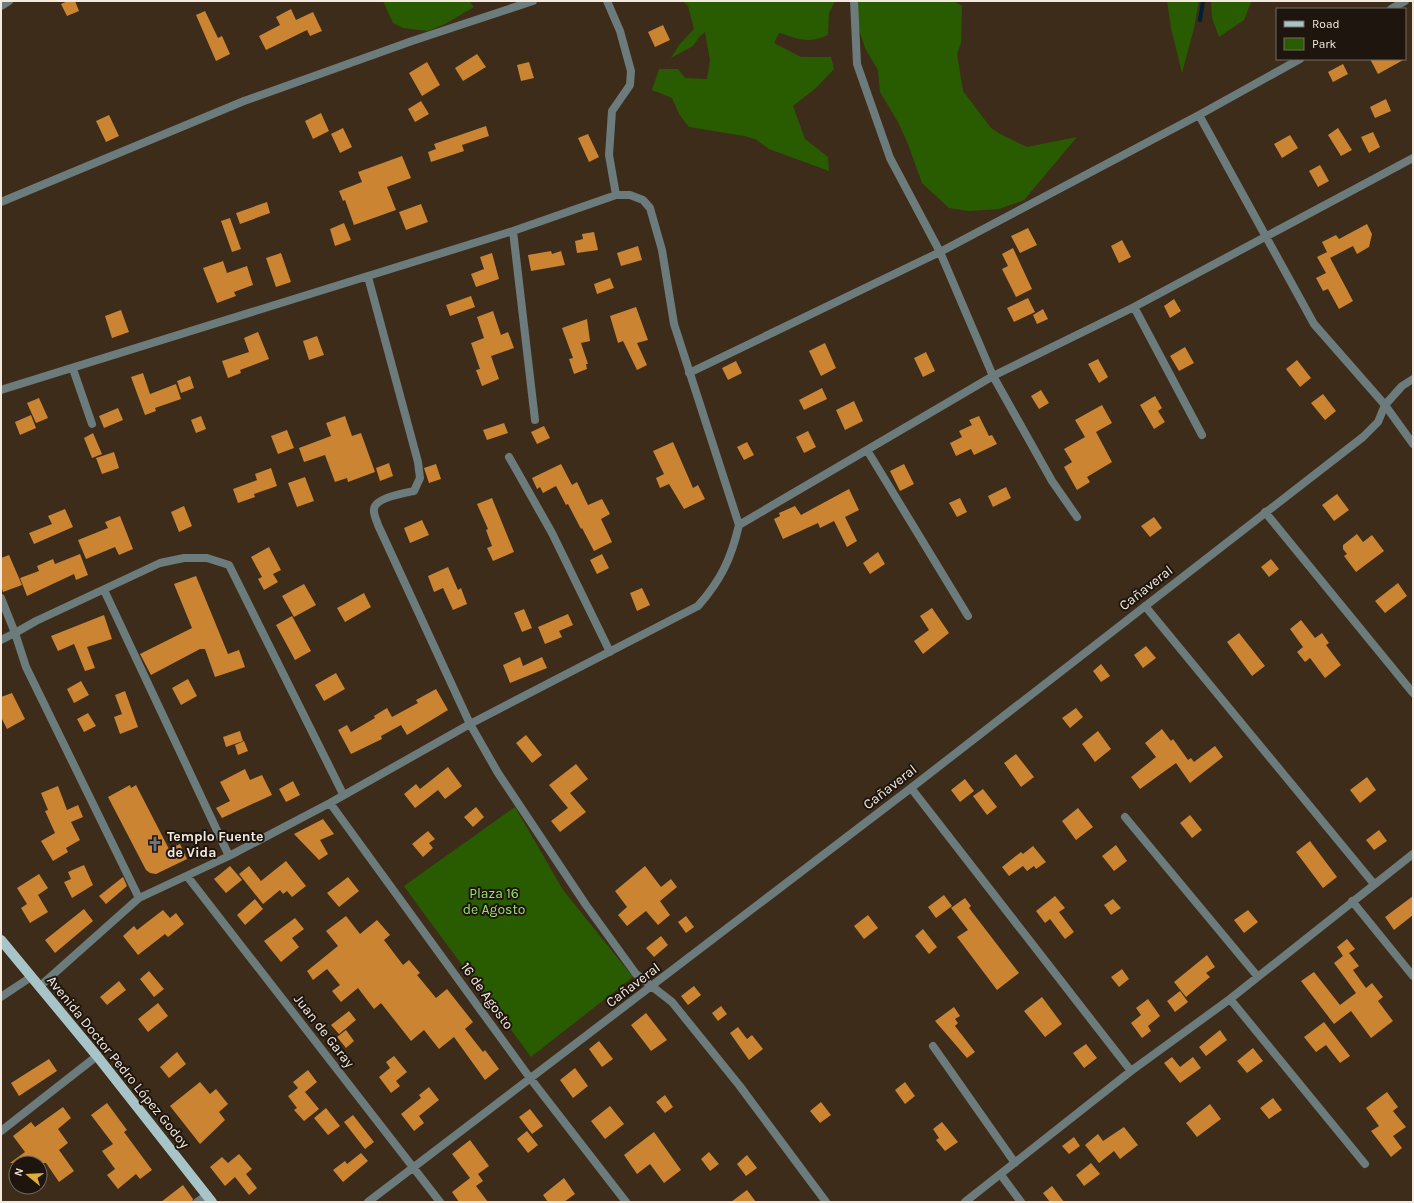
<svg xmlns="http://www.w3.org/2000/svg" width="1414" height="1203" font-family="Karla,sans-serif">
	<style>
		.green { fill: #295c00 }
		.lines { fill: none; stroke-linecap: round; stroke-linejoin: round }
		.stream { stroke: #002031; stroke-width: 4 }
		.building { fill: #cb8532 }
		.lane { stroke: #6c7b7c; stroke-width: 8 }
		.street { stroke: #6c7b7c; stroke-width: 8 }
		.primary { stroke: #a7c5c8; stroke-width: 10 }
		.labels { text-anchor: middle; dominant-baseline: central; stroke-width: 4; stroke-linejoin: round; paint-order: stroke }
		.street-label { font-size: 14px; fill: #f4e9de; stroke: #1e160e }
		.poi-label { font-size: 14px; font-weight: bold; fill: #f4e9de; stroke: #1e160e; text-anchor: start }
		.park-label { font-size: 14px; fill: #98e074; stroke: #1e160e }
	</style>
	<rect width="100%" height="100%" fill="#3d2c1a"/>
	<path class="green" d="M383,1h86l5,6 -29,17 -17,7 -25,-3 -10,-5z
		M683,1h152l-6,12 -1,22c-20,9 -29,4 -49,-2l-5,10 27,14h30l3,12 -18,19 -23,18 12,33 23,18 1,14 -60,-22 -14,-10 -11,-3 -55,-9 -10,-13 -7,-16 -20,-8 7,-21h19l7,9 22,1 3,-19 -5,-28 -6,5 -6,9 -22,12 8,-13 15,-16 -6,-23z
		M856,1h98l8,5 -1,37 -4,11 6,37 28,37 9,6 27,13 50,-10 -53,63 -25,9 -30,2 -20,-3 -27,-25 -14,-39 -10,-22 -18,-30 -2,-22 -13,-22 -8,-25z
		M1167,1h32l-5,27 -12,45 -11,-45z
		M1211,1h39l1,1 -7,18 -25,17 -7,-19z
		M515,807l48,83 70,87 -102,80c-42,-58 -86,-113 -127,-171z"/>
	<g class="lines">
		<path class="stream" d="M1200,20l3,-19"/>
	</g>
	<path class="building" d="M68,1h7l4,10 -12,5 -6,-12z
		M291,9l5,11 17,-8 9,19 -12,5 -3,-6 -41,20 -7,-14 21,-11 -4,-8z
		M205,11l13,27 4,-2 8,18 -14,7 -20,-46z
		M663,25l7,15 -15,7 -7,-15z
		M477,54l9,13 -23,14 -8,-13z
		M1370,59h35l-27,15z
		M427,62l13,23 -18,11 -13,-23z
		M529,62l5,16 -13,3 -4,-16z
		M1343,64l5,10 -15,8 -5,-10z
		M1386,99l5,12 -16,7 -5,-11z
		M421,101l8,13 -14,8 -7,-13z
		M321,113l8,18 -16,8 -8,-18z
		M109,115l10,21 -13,6 -10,-21z
		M486,126l3,10 -27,9 2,6 -33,11 -3,-10 8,-3 -2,-5z
		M343,128l9,19 -12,6 -9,-19z
		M1338,128l14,22 -11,6 -13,-21z
		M1373,132l7,15 -11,6 -8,-16z
		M588,134l11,23 -10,5 -11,-24z
		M1290,135l8,13 -16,10 -8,-14z
		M402,156l9,22 -24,9 9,23 -42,15 -9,-25 -2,1 -4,-10 23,-9 -4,-10z
		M1320,165l9,16 -11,6 -9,-16z
		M267,202l3,11 -30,11 -4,-11z
		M421,204l7,18 -22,8 -7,-18z
		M230,218l11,31 -9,3 -11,-31z
		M344,223l7,17 -16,6 -5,-17z
		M1367,224l5,10 -3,13 -12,7 -4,-8 -23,12 -8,-16 14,-7 3,4z
		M1028,228l9,17 -17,8 -9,-17z
		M594,232l4,18 -21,3 -2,-12 8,-2 -1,-5z
		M1122,240l9,17 -12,6 -8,-17z
		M638,246l4,14 -21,6 -4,-13z
		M1013,248l19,41 -16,8 -14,-28 6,-3 -6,-12z
		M551,251l1,3 9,-3 4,14 -34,6 -3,-16z
		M1327,252l26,49 -14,8 -11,-20 -5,2 -7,-13 10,-5 -9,-16z
		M281,253l10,29 -15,5 -10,-29z
		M492,253l7,26 -23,8 -5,-13 13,-5 -4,-12z
		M223,261l4,12 20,-7 6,19 -19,7 2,4 -19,7 -14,-35z
		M610,278l4,10 -17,6 -3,-10z
		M471,296l4,11 -25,9 -4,-11z
		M1028,298l7,14 -21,10 -7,-14z
		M1174,299l7,12 -11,7 -6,-12z
		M636,307l12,33 -11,3 10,22 -10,5 -14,-29 -5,2 -8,-27z
		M1043,309l5,10 -11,5 -4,-9z
		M121,310l8,22 -17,6 -7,-22z
		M493,311l8,24 7,-3 6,16 -23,8 8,23 -17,7 -6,-16 4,-1 -9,-26 13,-5 -7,-21z
		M587,319l3,22 -9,2 7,21h-2l1,5 -13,5 -5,-15 4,-1 -11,-30z
		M258,332l11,27 -29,11 1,3 -13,5 -6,-17 27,-9 -5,-14z
		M317,336l7,19 -15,5 -6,-19z
		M825,343l11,25 -15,8 -12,-25z
		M1185,347l9,16 -15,8 -9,-15z
		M926,352l9,19 -12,6 -9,-19z
		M1098,359l10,18 -9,6 -11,-19z
		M1297,360l14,18 -11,9 -14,-18z
		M736,361l6,12 -14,7 -6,-12z
		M143,373l7,21 26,-10 5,15 -26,9 1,3 -11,4 -14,-38z
		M190,376l4,12 -13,5 -4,-12z
		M822,388l5,11 -23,11 -5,-10z
		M1041,390l8,13 -10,6 -8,-13z
		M1323,394l13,17 -11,9 -14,-17z
		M1155,396l7,12 -4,3 7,11 -11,7 -14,-24z
		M39,398l9,20 -12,5 -9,-20z
		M854,401l9,20 -18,9 -9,-20z
		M1102,405l10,18 -16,9 16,30 -25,15 3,5 -13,8 -13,-23 8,-5 -8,-13 21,-12 -10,-17z
		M118,408l5,12 -19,8 -5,-12z
		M31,415l5,13 -16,7 -5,-13z
		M201,416l5,13 -10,4 -5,-13z
		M345,416l7,20 9,-3 14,39 -27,10 -1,-4 -12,4 -10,-27 -21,7 -5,-14 32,-12 -5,-13z
		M979,416l10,20 3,-1 5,9 -23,11 -3,-6 -15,7 -6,-13 12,-6 -3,-6 13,-6 -3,-5z
		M504,423l4,10 -21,7 -4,-10z
		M544,426l6,12 -13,6 -6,-12z
		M287,430l7,18 -16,6 -7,-18z
		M808,431l8,16 -12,6 -8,-16z
		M93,433l9,21 -10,4 -8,-20z
		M673,442l20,46 5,-3 7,14 -21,10 -15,-25 -9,4 -4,-10 8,-4 -11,-23z
		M747,442l7,13 -10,5 -7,-13z
		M114,452l5,16 -17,6 -6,-16z
		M389,463l4,13 -13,5 -4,-13z
		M436,464l5,15 -12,4 -5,-15z
		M561,464l11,21 5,-3 11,23 14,-6 8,15 -9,5 11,23 -18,9 -12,-23 -1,1 -13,-25 -2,1 -10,-19 -13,7 -3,-6 -3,2 -5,-11z
		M904,464l10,20 -14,7 -10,-20z
		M271,468l6,18 -23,8 1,3 -17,6 -5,-14 24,-9 -2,-6z
		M305,477l9,24 -17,6 -9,-24z
		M1006,487l5,11 -18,9 -5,-11z
		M849,489l10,21 -14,7 12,24 -10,6 -13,-26 -14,7 -2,-5 -35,16 -9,-20 6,-3 -1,-3 16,-7 6,9z
		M1337,494l12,16 -15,11 -12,-16z
		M492,498l22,54 -21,9 -6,-13 5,-2 -6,-16 2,-1 -11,-25z
		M960,498l7,14 -10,5 -8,-14z
		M184,506l8,20 -13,6 -8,-20z
		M65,509l8,18 -39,17 -5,-11 23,-9 -4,-8z
		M120,516l13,33 -14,6 -4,-8 -29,12 -8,-19 30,-12 -3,-6z
		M1154,517l8,11 -12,9 -9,-11z
		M422,520l7,15 -19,8 -6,-15z
		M1357,534l6,8 9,-7 12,16 -28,21 -12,-16 3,-2 -4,-5v-4z
		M269,547l12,23 -8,4 5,8 -14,8 -6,-11 4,-2 -11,-20z
		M878,552l7,12 -15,10 -7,-11z
		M80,554l8,21 -12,5 -2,-6 -47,22 -7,-18 19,-7 -2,-5 16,-7 2,5z
		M602,554l7,14 -12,6 -7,-14z
		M9,555l13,30 -19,7 -2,-6v-28z
		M1271,559l8,10 -10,8 -8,-10z
		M448,567l10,23 3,-2 6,16 -14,6 -10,-22 -9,4 -6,-16z
		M196,576l32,78 11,-4 6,17 -30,10 -10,-28h-5l-49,26 -11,-21 52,-26 -18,-44z
		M1398,583l9,13 -22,17 -10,-12z
		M304,584l12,21 -22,12 -12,-21z
		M642,588l8,17 -13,6 -7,-18z
		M364,593l7,14 -26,15 -8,-14z
		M932,608l17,25 -26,21 -9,-13 15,-11 -9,-14z
		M524,609l8,19 -10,4 -8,-19z
		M568,614l5,11 -14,6 3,6 -17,7 -7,-17z
		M104,615l8,24 -25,8 8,21 -10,3 -11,-27 -16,7 -7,-15z
		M292,616l19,35 -16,9 -19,-35z
		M1301,620l14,18 7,-5 7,10 -3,2 15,20 -16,13 -15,-20 -5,4 -8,-10 6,-5 -13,-18z
		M1239,633l26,33 -13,10 -25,-34z
		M1146,646l10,12 -13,10 -9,-13z
		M520,657l3,9 19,-9 5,11 -37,15 -7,-18z
		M1101,664l9,12 -9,6 -8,-11z
		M336,673l9,16 -21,12 -9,-16z
		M188,679l9,17 -16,9 -9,-17z
		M81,681l8,14 -15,8 -7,-14z
		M436,689l12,21 -41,25 -6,-10 -20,11 1,3 -31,15 -13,-24 9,-5 4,7 24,-14 -1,-2 13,-8 5,9 26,-14 -2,-3z
		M125,691l13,36 -18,7 -6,-17 8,-3 -7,-19z
		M12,693l13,26 -18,10 -6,-12v-20z
		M1076,708l7,9 -13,11 -8,-10z
		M88,713l8,13 -12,6 -7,-13z
		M1162,729l9,12 2,-2 15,21 3,-2 3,4 21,-16 8,11 -33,26 -14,-20 -36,26 -9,-12 25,-20 -11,-14z
		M240,731l3,10 -17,6 -3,-10z
		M1098,731l13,18 -16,13 -13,-18z
		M526,735l16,20 -10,8 -16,-20z
		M244,741l4,10 -10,4 -3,-10z
		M1016,754l18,23 -13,10 -17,-24z
		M576,764l12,15 -18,14 16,19 -26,20 -9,-11 17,-13 -19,-23z
		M448,767l14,19 -17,13 -7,-9 -23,18 -11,-14 12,-10 4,5z
		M245,769l5,11 12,-5 10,20 -50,23 -6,-10 14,-7 -10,-19z
		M1367,777l9,13 -16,13 -10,-13z
		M965,779l9,12 -14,11 -9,-12z
		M293,781l7,14 -14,7 -7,-13z
		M130,785l1,3 5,-3 33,64 11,-5 7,15 -31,15 -6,-1 -4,-3 -38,-73z
		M58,786l9,24 11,-5 5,12 -12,5 9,18 -14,8 2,4 -15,9 -12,-20 14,-8 -10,-22 3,-1 -7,-17z
		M983,789l14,18 -10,8 -14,-19z
		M476,807l8,10 -11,10 -9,-10z
		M1078,808l15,19 -17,13 -14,-19z
		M1190,815l12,15 -10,8 -12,-15z
		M323,819l11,15 -14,6 8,14 -9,6 -25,-26z
		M1379,830l8,11 -13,9 -8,-10z
		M428,831l7,8 -6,4 4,5 -10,9 -11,-13z
		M1310,841l27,36 -14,11 -27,-36z
		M1116,845l11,16 -13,10 -12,-15z
		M1033,846l13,16 -10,7 -2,-3 -7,5 -4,-5 -14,10 -7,-9 19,-15 2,2z
		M286,861l20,25 -14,11 -5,-6 -4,3 -3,-4 -17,14 -24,-30 10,-8 12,15z
		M84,865l9,20 -21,13 -8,-16 7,-3 -3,-7z
		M230,866l12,14 -16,13 -12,-14z
		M645,866l16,21 10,-8 6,8 -17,14 10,14 -12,10 -12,-14 -19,15 -9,-11 9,-8 -12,-16z
		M39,874l9,14 -10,7 10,17 -18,11 -9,-15 6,-4 -10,-16z
		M123,877l4,9 -21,18 -7,-8z
		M348,877l11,14 -20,16 -12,-14z
		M944,895l8,11 -16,12 -8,-11z
		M1055,896l10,12 -6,4 15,20 -9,7 -15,-20 -5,4 -9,-12z
		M1413,896v19l-19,15 -9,-13z
		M965,898l6,8 -2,2 50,65 -22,17 -40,-53 11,-7 -17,-22z
		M255,899l8,10 -18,16 -8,-10z
		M1113,899l8,9 -10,7 -7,-10z
		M84,909l9,12 -38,32 -10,-13z
		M163,910l7,8 6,-5 8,11 -16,13 -3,-3 -27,21 -15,-19 11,-10 3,4z
		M1248,910l10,12 -14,11 -10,-13z
		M868,915l10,13 -14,11 -10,-13z
		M346,916l14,18 17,-14 13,15 -6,5 19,25 6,-5 11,13 -3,2 19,23 11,-9 26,33 -8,7 18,23 2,-2 14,19 -14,11 -31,-43 -15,12 -15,-19 -13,11 -30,-38 -7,6 -16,-21 -17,14 -9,-11 8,-6 -13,-16 -14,11 -6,-9 31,-25 -12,-15z
		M686,916l8,11 -8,6 -8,-11z
		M295,918l9,11 -12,9 7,9 -18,15 -17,-21z
		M923,929l14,18 -8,7 -14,-18z
		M661,936l7,9 -14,12 -8,-9z
		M1347,939l8,10 -6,4 10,13 -6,4 13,18 6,-5 11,14 -5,4 15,20 -22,17 -20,-27 -17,13 -33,-43 13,-9 26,33 16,-12 -22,-30 9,-7 -6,-9z
		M1207,955l8,12 -9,6 4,4 -24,20 -12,-15z
		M1122,969l7,10 -10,8 -8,-10z
		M149,971l15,18 -10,8 -14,-18z
		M119,981l7,9 -19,15 -7,-8z
		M694,986l7,9 -13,10 -7,-9z
		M1180,991l8,11 -13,10 -8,-11z
		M1042,997l20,27 -17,13 -21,-26z
		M1148,999l12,17 -12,10 3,5 -9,7 -11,-15 10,-8 -5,-7z
		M158,1003l10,13 -20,16 -10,-13z
		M721,1006l6,8 -9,7 -6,-8z
		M954,1007l6,9 -5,3 3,4 -3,3 20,26 -8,6 -32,-37z
		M349,1011l7,9 -17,14 -8,-9z
		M646,1013l21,27 -16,11 -20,-26z
		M1324,1022l26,34 -10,7 -14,-18 -10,7 -12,-15z
		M738,1027l9,12 5,-4 11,14 -14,11 -19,-27z
		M346,1030l8,11 -8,7 -9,-11z
		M1220,1030l7,10 -21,16 -7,-9z
		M599,1041l14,18 -11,8 -13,-18z
		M1086,1044l11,14 -13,10 -11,-15z
		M1253,1048l10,13 -16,12 -10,-12z
		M177,1052l9,12 -17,14 -9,-11z
		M394,1056l13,16 -11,9 4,5 -9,7 -12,-16 11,-9 -4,-6z
		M1172,1057l8,10 13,-10 8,11 -21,15 -16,-20z
		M49,1059l8,12 -38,25 -8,-13z
		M575,1068l13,18 -15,12 -13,-18z
		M308,1070l9,12 -12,10 14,17 -15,12 -10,-11 3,-2 -9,-12 10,-8 -5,-6z
		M200,1082l10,12 6,-5 12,15 -9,8 6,8 -25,24 -30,-38z
		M905,1082l10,14 -10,8 -10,-14z
		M429,1087l10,13 -20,16 5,7 -10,8 -13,-17 20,-16 -2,-3z
		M1387,1092l11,15 -5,4 13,16 -13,9 9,12 -11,9 -20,-26 8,-5 -13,-18z
		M665,1095l8,12 -8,6 -9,-11z
		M1273,1098l9,12 -13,9 -9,-11z
		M821,1102l10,13 -11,8 -10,-12z
		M107,1103l20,27 -3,2 28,38 -12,9 -4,-5 -18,15 -11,-14 8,-6 -13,-18 11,-7 -22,-29z
		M1210,1104l11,15 -24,18 -11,-14z
		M610,1106l14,18 -19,15 -14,-18z
		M63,1107l8,11 -13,11 10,14 -9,7 15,21 -15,11 -13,-19h-36l15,-11 -12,-16 18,-14 4,5z
		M326,1108l14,18 -12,9 -14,-17z
		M530,1109l13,17 -11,8 -13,-17z
		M353,1115l21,27 -9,7 -21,-27z
		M942,1122l16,20 -13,9 -9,-11 3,-2 -6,-9z
		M1124,1127l14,18 -18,14 -6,-8 -15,12 -14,-18 13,-11 5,7z
		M527,1131l11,14 -10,8 -11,-14z
		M654,1132l27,38 -17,13 -14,-19 -13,10 -13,-19z
		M1074,1137l6,9 -11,8 -7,-8z
		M470,1140l19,26 -11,8 5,7 -7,5 12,16h-29l-7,-10 18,-14 -18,-24z
		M709,1152l10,12 -9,7 -9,-12z
		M361,1153l7,8 -25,21 -10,-12 12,-9 2,3z
		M239,1154l13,15 -6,5 11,14 -8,7 -14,-18 -10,9 -15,-19 12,-10 6,6z
		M747,1155l10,13 -11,8 -9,-12z
		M1091,1163l9,11 -16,12 -8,-11z
		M564,1178l11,16 -11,8h-16l-5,-7z
		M183,1185l10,14 -1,3h-31z
		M1052,1186l12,16h-14l-7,-9z
		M747,1190l9,12h-25z"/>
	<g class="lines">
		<path class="lane" d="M854,1l3,63 33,94 50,94
			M1385,405l28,39
			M1,640l14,-7
			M197,1202l10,-7"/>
		<path class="street" d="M607,1l13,30 11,40 -1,14 -18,26 -3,44 7,40
			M1,6l8,-5
			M1391,9l14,-8
			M1199,115l115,209 71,81
			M1,202l243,-101 168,-60 121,-40
			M513,231l22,189
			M940,252l53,124 59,105 25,36
			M368,277l50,185 2,16 -6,13c-10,2 -39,7 -40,18 -1,5 3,12 4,16l92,199 28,49 88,132 50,69 36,28 67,83 87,117
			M1134,307l68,128
			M73,369l19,55
			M689,373l251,-121 259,-137 101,-56
			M1,390l512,-159 103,-36h14l13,5 7,8 12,42 12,74 65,201c-8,34 -18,55 -41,81l-228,118 -140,79 -101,53 -90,42 -100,89
			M867,450l101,166
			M509,457l43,76 58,119
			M1265,512l148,181
			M739,525l254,-149 141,-69 279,-149
			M104,590l125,266
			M1,598l14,35 11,34 113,231
			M1145,606l229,278
			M15,633l21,-12 124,-58 24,-5h23l22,7 114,229
			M911,788l220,283
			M330,803l200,275 96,124
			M1125,817l133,160
			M187,876l253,326
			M1352,901l61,75
			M1,997l30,-20
			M1230,999l135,165
			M933,1046l82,117
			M1,1131l96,-75
			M1001,1175l20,27
			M368,1202l543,-414 452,-351 15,-15 7,-17 17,-19 11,-7
			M965,1202l166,-131 99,-72 183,-145"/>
		<path class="primary" d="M1,940l96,116 115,146"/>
	</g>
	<defs>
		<g id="church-bare" transform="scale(1.2)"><path d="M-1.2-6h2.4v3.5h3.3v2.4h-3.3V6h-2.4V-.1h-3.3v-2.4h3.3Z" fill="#6b7280" stroke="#1e160e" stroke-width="2.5" paint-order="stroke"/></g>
	</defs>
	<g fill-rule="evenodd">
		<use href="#church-bare" x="155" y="844"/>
	</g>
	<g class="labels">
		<g class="street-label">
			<text transform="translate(1146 588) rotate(-38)">Cañaveral</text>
			<text transform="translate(890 787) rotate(-38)">Cañaveral</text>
			<text transform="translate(633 985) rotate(-37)">Cañaveral</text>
			<text transform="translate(487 996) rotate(54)">16 de Agosto</text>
			<text transform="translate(324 1031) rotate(52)">Juan de Garay</text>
			<text transform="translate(118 1062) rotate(51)">Avenida Doctor Pedro López Godoy</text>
		</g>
		<g class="poi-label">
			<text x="167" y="836">Templo Fuente<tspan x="167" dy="16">de Vida</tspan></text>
		</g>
		<g class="park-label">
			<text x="494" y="893">Plaza 16<tspan x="494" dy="16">de Agosto</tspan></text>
		</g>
	</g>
	<rect width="1414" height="1203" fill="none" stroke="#f4e9de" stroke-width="4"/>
	<rect x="1276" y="8" width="130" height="52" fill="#1e160e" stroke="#746a61"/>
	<rect x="1284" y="21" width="20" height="6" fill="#a7c5c8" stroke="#746a61"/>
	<text x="1312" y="28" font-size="12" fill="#f4e9de">Road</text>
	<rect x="1284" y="38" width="20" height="12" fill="#295c00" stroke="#746a61"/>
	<text x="1312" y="48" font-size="12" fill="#f4e9de">Park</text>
	<g transform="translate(28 1175) rotate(288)"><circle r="19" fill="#1e160e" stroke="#746a61"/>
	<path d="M0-3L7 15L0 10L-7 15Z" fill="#e1af34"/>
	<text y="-6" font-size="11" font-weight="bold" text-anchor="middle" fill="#f4e9de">N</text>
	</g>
</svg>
